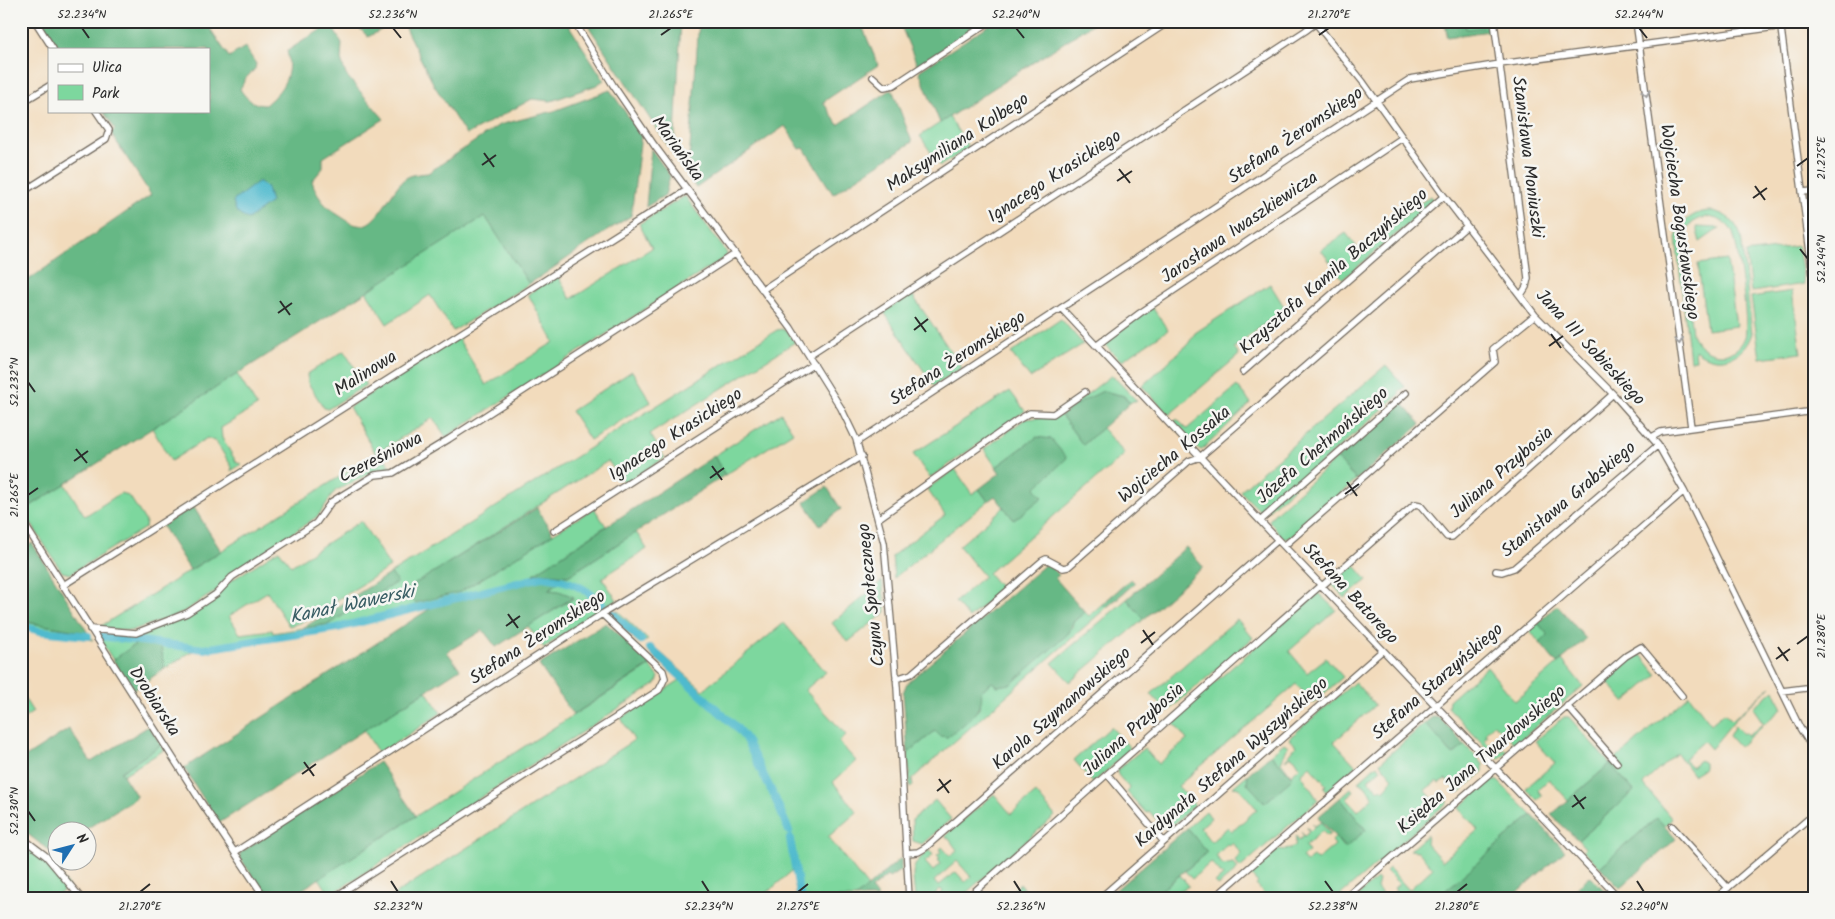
<svg xmlns="http://www.w3.org/2000/svg" width="1835" height="919" font-family="Kalam,sans-serif">
	<style>
		.green { fill: #7dd79e; stroke: #548164; fill-rule: evenodd }
		.forest { fill: #66b885; stroke: #487258 }
		.water { fill: #50bace; stroke: #3e727c }
		.lines { fill: none; stroke-linecap: round; stroke-linejoin: round }
		.canal { stroke: #50bace; stroke-width: 8 }
		.street-casing { stroke: #71695e; stroke-width: 8 }
		.street { stroke: #fff; stroke-width: 5.5 }
		.oneway { stroke: #a0a0a0 }
		.ticks { fill: none; stroke: #2b2b2b; stroke-width: 2 }
		.labels { text-anchor: middle; dominant-baseline: central; stroke-width: 5; stroke-linejoin: round; paint-order: stroke }
		.street-label { font-size: 18px; fill: #2b2b2b; stroke: #f6f6f2 }
		.water-label { font-size: 19px; font-style: italic; fill: #385d64; stroke: #f6f6f2 }
		.neatline { fill: none; stroke: #2b2b2b; stroke-width: 2 }
		.ticks-label { font-size: 12px; text-anchor: middle; fill: #2b2b2b }
	</style>
	<rect width="100%" height="100%" fill="#f6f6f2"/>
	<filter id="ink" filterUnits="userSpaceOnUse"><feTurbulence type="fractalNoise" baseFrequency=".02" numOctaves="2"/><feDisplacementMap in="SourceGraphic" scale="10" xChannelSelector="R" yChannelSelector="G"/><feConvolveMatrix kernelMatrix="1 2 1 2 8 2 1 2 1" color-interpolation-filters="sRGB"/></filter>
	<filter id="wash" filterUnits="userSpaceOnUse"><feTurbulence type="fractalNoise" baseFrequency=".0096" numOctaves="4" result="noise"/><feDisplacementMap in="SourceGraphic" scale="20" xChannelSelector="R" yChannelSelector="G"/><feGaussianBlur stdDeviation="1.12" result="paint"/><feColorMatrix in="noise" values="0 0 0 0 0 0 0 0 0 0 0 0 0 0 0 0 0 1.4 0 .05"/><feComposite in="paint" operator="in"/></filter>
	<g filter="url(#wash)">
		<rect width="100%" height="100%" fill="#f2dbbc"/>
		<path class="green" d="M1464,21h24l1,6 -19,4 -4,-2z
			M949,117l20,31 -29,18 -20,-30z
			M685,196l42,57 -1,4 -280,180 -13,-19 -53,33 12,18h-13l-44,22 -17,25 -86,57 -16,18 -36,23 -50,17 -32,-3 278,-174 -27,-47 109,-69 28,47 68,-43 -26,-48 29,-19 14,24 81,-51 -13,-24z
			M1430,196l3,4 -1,4 -89,75 -22,-29 25,-17 13,17z
			M1712,211c15,3 24,11 29,25l11,97c-8,27 -36,34 -57,17l1,10 -6,1 -14,-123c5,-17 18,-27 36,-27zM1706,217c11,1 20,4 26,14 6,10 17,95 13,106 -10,26 -43,20 -53,-3l-10,-94c3,-13 11,-20 24,-23z
			M485,216l44,68 -76,47 -23,-36 -43,29 -21,-33z
			M1696,227l24,1 -20,14z
			M1798,246l6,38 -53,8 -5,-39z
			M1727,260l9,66 -29,4 -9,-66z
			M1270,284l15,24 -51,40 5,7 -70,60 -27,-29 46,-42 7,-11z
			M1792,291l9,62 -41,5 -9,-61z
			M911,293l51,75 -28,18 -50,-74z
			M1152,307l16,23 -47,31 -18,-18z
			M1061,319l22,25 -53,34 -19,-25z
			M782,329l5,2 8,11 -145,92 15,24 -41,25 -16,-22 -199,127 51,4 134,-84 12,18 -72,48 34,2 68,-44 11,17 -45,29 15,22 -15,8 -58,40 -16,-22 46,-28 -26,-8 11,-9 -19,-2 -205,52 -132,20 -9,-1 -30,19 -3,-23 -48,14 -17,-27 40,4 4,-4 48,-18 44,-35 47,-30 12,16 70,-45 29,46 -90,56 -11,3 -22,-34 -38,24 11,18 32,-4 1,3 56,-9 67,-42 -5,-9 386,-243z
			M344,351l22,34 -38,24 -4,-1 -16,-25 -1,-9z
			M1386,365l19,22 -7,5 2,2 -134,118h-5l-21,-21z
			M632,371l19,31 -61,38 -19,-29z
			M237,374l20,32 -36,22 1,10 15,25 5,1 -11,7 1,-4 -16,-25 -9,-4 -36,23 -19,-33z
			M1112,375l25,26h-4l-3,2 -6,-7 -21,-5 -23,14 -8,1z
			M1237,386l14,17 -49,47 -4,-1 -24,-23v-4l3,-3 10,10z
			M1010,391l15,20 -95,67 -17,-24z
			M781,413l12,19 -68,43 -11,-19z
			M1061,415l22,30 19,-17 23,26 -137,119 14,16 -33,29 -14,-16 29,-26 -25,-30 45,-39 10,13 28,-23 -7,-9 2,-51 -41,30 -12,-18 41,-30z
			M1337,458l19,22 -65,57 -7,2 -15,-18 3,-5z
			M955,469l17,25 7,-5 9,12 -94,77 -2,-22 53,-41 -18,-26z
			M65,484l20,32 36,-23 9,4 16,25 -1,6 -75,46 -8,-2 -39,-61z
			M1352,562l15,18 -22,18 -13,-14 6,-9z
			M882,581l4,31 -38,30 -16,-19z
			M1318,593l18,17 -47,41 18,22 19,-15 17,19 -30,26 -17,-19 -118,102 17,19 -25,23 -7,-1 -14,-16 -3,2 -19,-21 3,-3 -12,-14 -1,-5 27,-22 14,16 29,-24 -16,-20z
			M1127,599l17,20 -74,63 -18,-19z
			M1102,604l4,4 -194,171 1,7 -3,2 -2,-35 27,-22 12,6 32,-28 2,-18 11,-10 6,5 75,-59v-5l12,-10 4,4z
			M617,610l4,4 27,26 -8,4 -29,-26 3,-6z
			M1237,619l16,19 -86,74 -16,-18z
			M21,621l67,12 5,7 -72,-11z
			M784,623l42,49 -21,18 41,45 -7,7 17,19 -23,21 24,30 -29,25 40,50 -13,11h-58l-4,-28 -32,28h-372l245,-158 -13,-22 59,-38 -33,-29 5,-6 51,45z
			M1538,623l10,12 -8,8 -11,-13z
			M1636,655h5l16,20 -32,27 -19,-22z
			M1562,660l21,26 -68,59 -12,-15 -2,1 -7,-7 -9,9 2,3 -3,3 12,12 2,-2 3,3 4,-3 3,2 -8,7 -5,-1 -47,-50 1,-7 38,-33 28,34z
			M650,666l9,11 -3,7 -326,211 -11,-17z
			M1355,682l20,23 -41,37 22,24 -29,25 -3,-4 2,-2 -16,-19 -9,8 17,26 -78,68 -5,-7 6,-8 -8,-10 -3,3 -3,-2 -11,12 7,9 10,-2 5,6 -20,17 -3,-3 8,-7 -12,-14 -19,17 -7,-8 22,-19 -20,-24 19,-17 5,7 -11,10 11,14 17,-15 3,4 4,-2 22,-20 -18,-21 -6,-1 15,-13 -1,9 18,19 28,-24 -22,-24 13,-11 4,3 -7,16 10,13 9,-8 -5,-8 -4,-3 -6,4 11,-14 -7,-8z
			M1771,686l-34,31 -26,32 -7,-8 -20,18 7,8 9,-7 4,3v5l-11,7 -16,-22 -34,31 29,35 -8,7 -7,-8 -57,49 -17,-17 2,-2 -7,-8 56,-49 -24,-27 -42,36 -19,-21 -11,11 4,6 -5,4 -11,-12 29,-25 -20,-22 29,-24h5l41,47 79,-69 22,29 13,-11 8,7z
			M1774,690l8,19 -18,15 -11,-16z
			M426,691l15,22 -62,41 -15,-24z
			M21,693l12,19 -12,8z
			M1425,723l28,32 12,-10 18,19v8l-24,21 -13,-14 -6,4 -3,-2 -12,9 12,14 6,-5 5,3 -111,96h-76l2,-5 -7,-8 2,-2 -8,-9 28,-25 7,1 10,-4 1,-10 3,4 5,-4 -3,-4 4,4 4,-4 -2,-5 3,4 4,-4 -2,-4 3,3 6,-4 9,12 -3,2 -5,-5 -17,15 4,6 -7,5 4,5 7,-5 4,3 18,-15 -3,-4 3,-4 9,11 22,-18 -26,-32 11,-10 2,3 -6,8 11,12 15,-14 -8,-11 -7,-4 19,-17 4,4 -13,11 11,10 2,-2 3,3 9,-13 -13,-15z
			M1762,724l1,1 -24,22 -10,-11 6,-11 8,9 2,-2 3,4z
			M1111,727l20,22 -38,34 -19,-23z
			M161,745l3,5 -41,25 -2,-3z
			M1491,780l7,1 34,34 -95,83h-49l8,-7 -2,-3 5,-4 -13,-13 3,-3 20,22 24,-22 -15,-17 -8,-1 17,-15 -1,8 16,18 36,-31 -19,-22z
			M1036,793l19,23 -95,82h-24l7,-6 -2,-3 -10,9h-16c-2,-26 -7,-30 14,-48l4,5 -8,7 8,9 8,-7 -3,-4 2,-2 -3,-3 4,-3 -2,-2 3,-3 8,9 7,-6 -8,-11 -4,-3 3,-3 46,-39 17,20zM957,861l14,16 -6,5 -9,-10 -18,14 -4,-5z
			M935,800l16,19 -29,25 -9,-3 -1,-21z
			M21,846c19,2 36,28 48,41l-16,11h-32z
			M1180,875l9,11 -12,6 -4,6h-14l-3,-4z
			M1377,878l2,2 -2,8 8,10h-30z
			M1020,884l9,14h-25z"/>
		<path class="forest" d="M41,21h164l24,36 16,-10 11,17 -1,5 -9,9 -6,11c6,10 14,16 25,16 18,-15 28,-30 22,-54l43,-27 12,19 -1,17 5,15 38,44 -61,39v10l-11,13c5,16 13,26 28,35 5,3 11,8 17,9 21,5 34,-38 49,-47 6,-4 14,-4 22,-5l71,-48 55,-14 56,-21 31,45 -10,81c-36,21 -67,46 -102,68l-44,-68 -464,296v-227l130,-90 -40,-62 4,-4 -12,-18h106v-62h-149z
			M353,21h44l-29,16z
			M410,21h156l38,59 -7,5 -46,16 -19,-2 -66,36 -32,-50 -28,-55z
			M585,21h96l-7,134z
			M699,21h161l18,44 -55,37 15,23 54,-36 20,53 -79,52 -29,-46 -4,1 -15,-23 -89,62 -8,-12z
			M899,21h87l-68,46z
			M995,21h102l-157,102 -21,-52z
			M1445,21h19l2,8 23,-2v4l-42,6z
			M651,149l19,27 -5,19 -19,12z
			M1103,391l21,5 6,7 -47,42 -22,-30c12,-10 28,-17 42,-24z
			M1402,403l19,21 -65,56 -19,-22z
			M1037,437l14,2 16,19 -32,30 8,9 -29,23 -19,-24 -7,5 -9,-12 21,-16 -4,-6z
			M714,456l11,19 -157,101 -29,-3 -7,2z
			M827,487l14,22 -21,16 -16,-23z
			M193,506l28,45 -31,19 -28,-44z
			M537,508l16,26 -93,58 -45,11 -7,-15z
			M32,543l56,90 -67,-12v-72z
			M1186,547l17,20 -59,52 -17,-20z
			M1047,563l12,12 -4,3 30,34 -12,10 -4,11 -58,51 -13,2 -6,-4 -11,9c5,20 -20,35 -34,46l-7,-1 -5,-5 -27,22 -5,-60 4,-10z
			M391,573l6,9 -68,42 -26,4z
			M540,579l20,2 -12,9 11,1 15,6 -78,50 -13,-17 -36,22 13,17 -241,154 -35,-55 250,-162z
			M1131,579l4,4 -29,25 -4,-4z
			M1557,605l29,34 -29,25 -17,-21 8,-8 -10,-12z
			M606,623l46,41 -79,51 -34,-50z
			M137,643l24,3 3,23 -32,22 -19,-31z
			M1432,717l8,1 25,27 -12,10 -28,-32z
			M149,726l12,19 -40,27 16,25 -54,34 -25,1 -1,16 -6,4 -30,-23v-69l48,-31 22,33z
			M1271,754l22,24 -28,25 -18,-20 1,-9z
			M379,762l37,54 -127,82h-21l-28,-40v-5z
			M1610,764l24,27 -56,49 -27,-25z
			M1340,798l26,32 -21,18 -27,-31z
			M1532,815l33,36 -54,47h-36l-9,-10 -10,10h-19z
			M1657,818l19,21 -56,49 -20,-21z
			M1187,828l20,24 -55,46h-38l-3,-4z
			M901,858v12l-12,8 -2,-2 -16,13 7,9h-23z
			M1590,876l20,20 -45,2z"/>
		<path class="water" d="M259,181l8,7 4,14 -23,17c-11,-4 -13,-8 -15,-18z"/>
		<g class="lines">
			<path class="canal" d="M612,613l29,27
				M21,626l19,5 48,5
				M100,636l104,13 133,-21 204,-51c25,2 43,9 61,27
				M650,648l86,79 9,11 27,54
				M775,798l14,33
				M790,839l8,45
				M799,890l2,8"/>
		</g>
	</g>
	<g filter="url(#ink)">
		<g class="lines">
			<g class="street-casing">
				<path id="street" d="M35,21l18,28
					M574,21l39,64 41,60 137,183 50,80 15,31 28,104 13,144 12,211
					M1314,21l49,61 81,114 91,119 78,79 45,51 26,46 116,237 14,22
					M1494,21l34,257 -2,9 -5,8
					M1636,21l55,406
					M1780,21l34,262
					M873,77l11,10 10,-2 97,-64
					M21,103l28,-17
					M1802,192l12,-1
					M21,193l85,-54 3,-9 -13,-19
					M762,290l408,-269
					M1061,308l217,232 341,358
					M1096,346l44,-33 262,-175
					M809,356l496,-325 12,-9
					M1243,372l201,-176
					M1652,437l9,-5 153,-21
					M857,442l553,-363 90,-15 314,-42
					M879,518l137,-97 14,-8 23,1 32,-22
					M21,519l182,286 62,93
					M1260,521l146,-128
					M554,531l260,-167
					M1284,546l211,-184 -2,-13 42,-34
					M1496,571l6,1 12,-4 144,-123
					M62,586l625,-396
					M1322,586l93,-82 5,1 27,32h5l161,-143
					M90,629l46,4 51,-20 29,-19 16,-17 84,-54 15,-21 44,-27 18,-2 56,-34 286,-185
					M896,679l15,-5 131,-113 4,-2 17,9 5,-1 121,-106 11,-4 267,-231
					M1782,691l32,-4
					M1567,706l50,57
					M1108,775l56,67
					M1672,826l56,62
					M21,837l25,19 35,42
					M235,852l367,-238 260,-158
					M907,853l11,-1 7,-4 353,-308
					M333,898l326,-208 6,-12 -2,-7 -61,-57
					M967,898l354,-313
					M1100,898l283,-248
					M1214,898l470,-407
					M1345,898l281,-242 15,-9 41,49
					M1716,898l98,-84"/>
			</g>
			<use href="#street" class="street"/>
		</g>
		<defs><path id="oneway-chevron" d="M-2-3.5L2.5 0L-2 3.5" fill="none" stroke-width="1.6" stroke-linecap="round" stroke-linejoin="round" transform="scale(1.25)"/></defs>
		<g class="oneway">
			<use href="#oneway-chevron" transform="translate(1646 93) rotate(82)"/>
			<use href="#oneway-chevron" transform="translate(1679 341) rotate(82)"/>
		</g>
	</g>
	<path class="ticks" d="M82,28l7,10M393,28l8,10M1016,28l8,10M1639,28l8,10M661,35l10,-7M1319,35l10,-7M484,153l10,14M482,165l14,-10M1797,166l11,-8M1119,169l11,14M1117,181l15,-10M1755,186l10,14M1753,198l14,-10M1800,249l8,10M280,301l10,14M278,313l14,-10M915,317l11,15M914,330l14,-11M1551,334l10,14M1549,346l14,-10M28,382l7,10M76,449l11,14M74,461l14,-10M712,466l10,14M710,478l14,-10M1347,482l10,14M1345,494l14,-10M28,495l10,-7M508,614l10,14M506,626l14,-10M1143,630l10,15M1141,643l14,-11M1797,644l11,-8M1778,647l10,14M1776,659l14,-10M304,762l10,14M302,774l14,-10M939,779l10,14M937,791l14,-11M1574,795l10,14M1572,807l14,-10M28,811l7,10M391,881l7,11M702,881l7,11M1014,881l7,11M1325,881l8,11M1637,881l7,11M140,892l10,-8M798,892l10,-8M1457,892l10,-8"/>
	<g class="labels">
		<g class="street-label">
			<text transform="translate(1296 136) rotate(-34)">Stefana Żeromskiego</text>
			<text transform="translate(958 143) rotate(-33)">Maksymiliana Kolbego</text>
			<text transform="translate(677 149) rotate(54)">Mariańska</text>
			<text transform="translate(1527 157) rotate(83)">Stanisława Moniuszki</text>
			<text transform="translate(1055 177) rotate(-33)">Ignacego Krasickiego</text>
			<text transform="translate(1679 222) rotate(82)">Wojciecha Bogusławskiego</text>
			<text transform="translate(1240 228) rotate(-34)">Jarosława Iwaszkiewicza</text>
			<text transform="translate(1334 272) rotate(-41)">Krzysztofa Kamila Baczyńskiego</text>
			<text transform="translate(1590 348) rotate(47)">Jana III Sobieskiego</text>
			<text transform="translate(958 359) rotate(-33)">Stefana Żeromskiego</text>
			<text transform="translate(366 374) rotate(-32)">Malinowa</text>
			<text transform="translate(676 435) rotate(-33)">Ignacego Krasickiego</text>
			<text transform="translate(1323 446) rotate(-41)">Józefa Chełmońskiego</text>
			<text transform="translate(1175 455) rotate(-40)">Wojciecha Kossaka</text>
			<text transform="translate(381 458) rotate(-27)">Czereśniowa</text>
			<text transform="translate(1502 473) rotate(-41)">Juliana Przybosia</text>
			<text transform="translate(1569 500) rotate(-40)">Stanisława Grabskiego</text>
			<text transform="translate(1350 594) rotate(47)">Stefana Batorego</text>
			<text transform="translate(872 595) rotate(-96)">Czynu Społecznego</text>
			<text transform="translate(538 638) rotate(-33)">Stefana Żeromskiego</text>
			<text transform="translate(1438 682) rotate(-41)">Stefana Starzyńskiego</text>
			<text transform="translate(154 702) rotate(57)">Drobiarska</text>
			<text transform="translate(1062 709) rotate(-41)">Karola Szymanowskiego</text>
			<text transform="translate(1134 730) rotate(-42)">Juliana Przybosia</text>
			<text transform="translate(1482 760) rotate(-41)">Księdza Jana Twardowskiego</text>
			<text transform="translate(1232 763) rotate(-41)">Kardynała Stefana Wyszyńskiego</text>
		</g>
		<g class="water-label">
			<text transform="translate(352 605) rotate(-12)">Kanał Wawerski</text>
		</g>
	</g>
	<rect width="1835" height="919" fill="none" stroke="#f6f6f2" stroke-width="55"/>
	<rect x="48" y="48" width="162" height="65" fill="#f6f6f2" stroke="#a5a5a2"/>
	<rect x="58" y="64" width="25" height="8" fill="#ffffff" stroke="#a5a5a2"/>
	<text x="92" y="72" font-size="15" fill="#2b2b2b">Ulica</text>
	<rect x="58" y="85" width="25" height="15" fill="#7dd79e" stroke="#a5a5a2"/>
	<text x="92" y="98" font-size="15" fill="#2b2b2b">Park</text>
	<g transform="translate(72 846) rotate(54)"><circle r="24" fill="#f6f6f2" stroke="#a5a5a2"/>
	<path d="M0-4L9 19L0 12L-9 19Z" fill="#1f6fb2"/>
	<text y="-8" font-size="14" font-weight="bold" text-anchor="middle" fill="#2b2b2b">N</text>
	</g>
	<rect x="28" y="28" width="1780" height="864" class="neatline"/>
	<g class="ticks-label">
		<text x="82" y="18">52.234°N</text>
		<text x="393" y="18">52.236°N</text>
		<text x="671" y="18">21.265°E</text>
		<text x="1016" y="18">52.240°N</text>
		<text x="1329" y="18">21.270°E</text>
		<text x="1639" y="18">52.244°N</text>
		<text transform="translate(1821 158) rotate(-90)" y="4">21.275°E</text>
		<text transform="translate(1821 259) rotate(-90)" y="4">52.244°N</text>
		<text transform="translate(14 382) rotate(-90)" y="4">52.232°N</text>
		<text transform="translate(14 495) rotate(-90)" y="4">21.265°E</text>
		<text transform="translate(1821 636) rotate(-90)" y="4">21.280°E</text>
		<text transform="translate(14 811) rotate(-90)" y="4">52.230°N</text>
		<text x="140" y="910">21.270°E</text>
		<text x="398" y="910">52.232°N</text>
		<text x="709" y="910">52.234°N</text>
		<text x="798" y="910">21.275°E</text>
		<text x="1021" y="910">52.236°N</text>
		<text x="1333" y="910">52.238°N</text>
		<text x="1457" y="910">21.280°E</text>
		<text x="1644" y="910">52.240°N</text>
	</g>
</svg>
